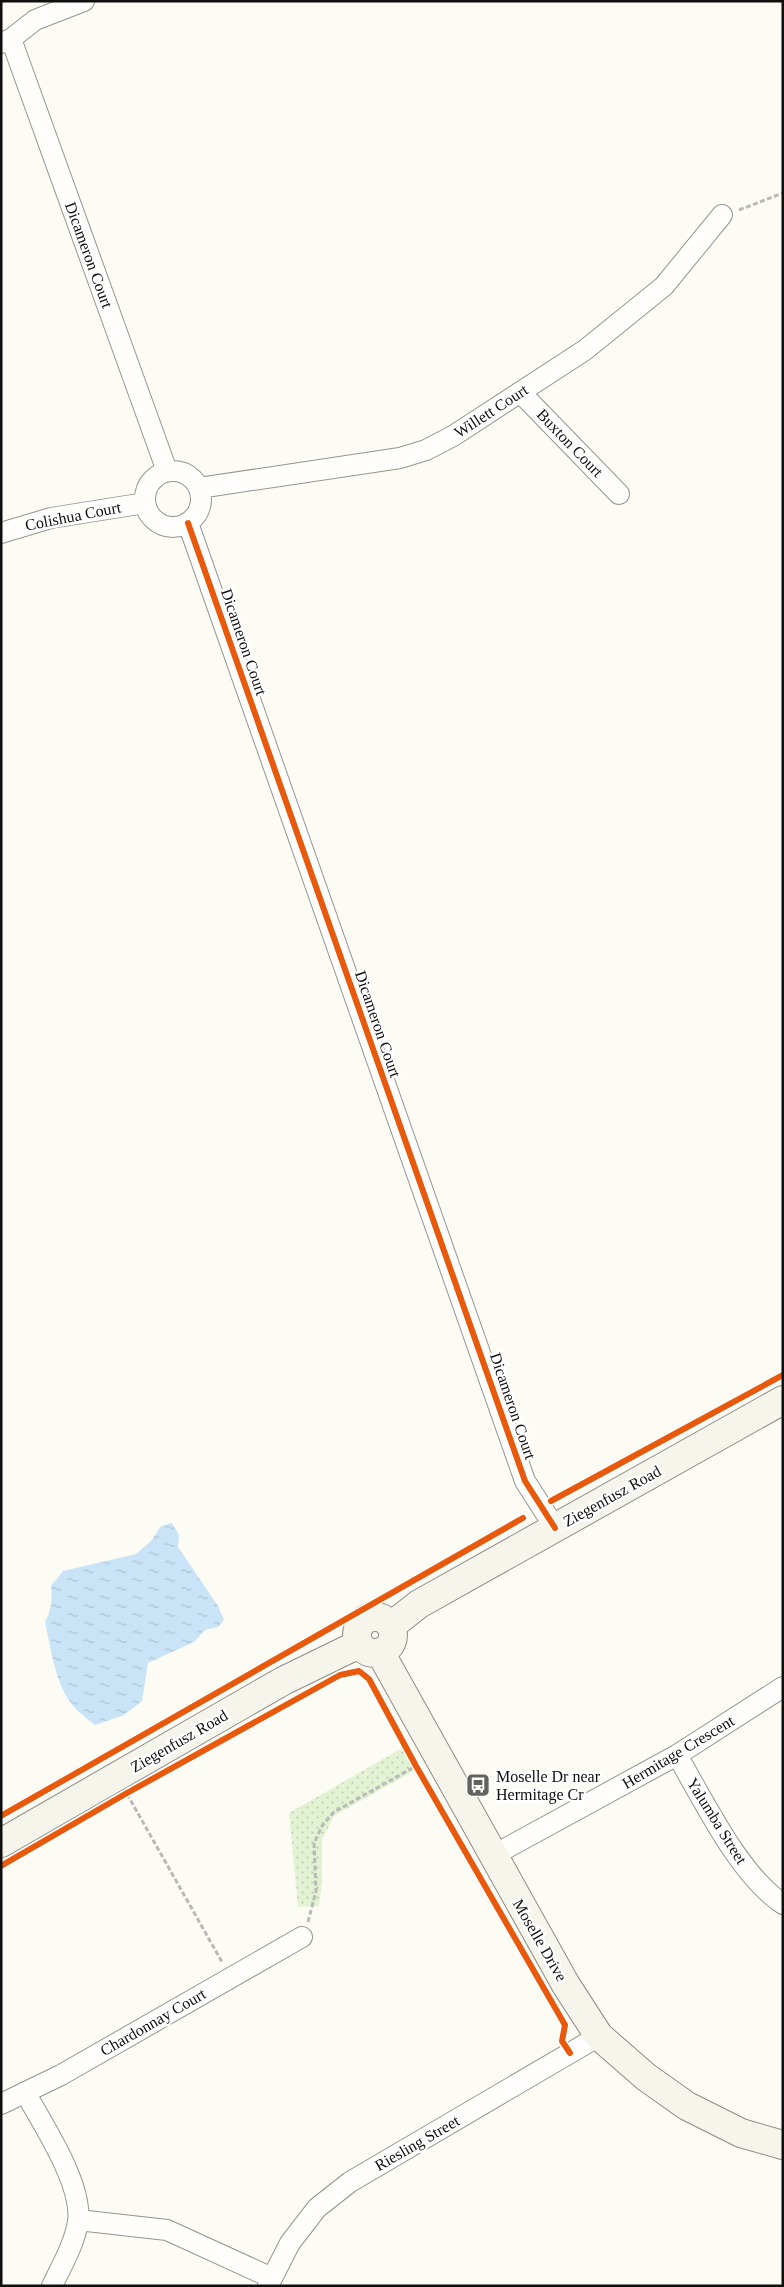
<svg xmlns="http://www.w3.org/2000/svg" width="784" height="2287" font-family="Georgia,serif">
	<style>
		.park { fill: url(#park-dots) }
		.water { fill: url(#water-ripples) }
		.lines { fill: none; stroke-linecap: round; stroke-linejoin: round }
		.street-casing { stroke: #969592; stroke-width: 22 }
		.secondary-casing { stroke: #8c8c89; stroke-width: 30 }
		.path { stroke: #b9b9b8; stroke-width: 3; stroke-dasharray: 5 2.5; stroke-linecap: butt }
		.street { stroke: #fffefd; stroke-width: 20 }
		.secondary { stroke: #f5f5eb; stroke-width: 28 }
		.cycleway-casing { stroke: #fff; stroke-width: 9 }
		.cycleway { stroke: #e8590c; stroke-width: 6 }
		.labels { text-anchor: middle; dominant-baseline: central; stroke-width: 5; stroke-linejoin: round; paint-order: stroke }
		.street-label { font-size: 16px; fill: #0f0f0f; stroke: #fff }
		.poi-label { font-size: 16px; fill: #0f0f0f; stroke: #fff; text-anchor: start }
	</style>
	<defs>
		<pattern id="park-dots" width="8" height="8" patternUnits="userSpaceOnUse" patternTransform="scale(1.25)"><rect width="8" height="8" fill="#e4f2d4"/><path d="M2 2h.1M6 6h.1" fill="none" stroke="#c2ceb5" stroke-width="1.8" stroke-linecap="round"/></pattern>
		<pattern id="water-ripples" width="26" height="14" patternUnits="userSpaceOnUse" patternTransform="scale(1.25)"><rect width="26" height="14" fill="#cae4f7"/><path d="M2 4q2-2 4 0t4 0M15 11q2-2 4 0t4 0" fill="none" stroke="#acc2d3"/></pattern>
	</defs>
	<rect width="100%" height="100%" fill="#fcfbf4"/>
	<path class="park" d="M404,1747l13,22 -83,47 -12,24v44l-3,22 -21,1 -9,-94z"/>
	<path class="water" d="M172,1523l7,12 -1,12 40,59 6,14 -6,7 -13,3 -11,12 -46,21 -6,38 -18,14 -29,10c-11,-8 -23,-18 -30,-31 -11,-20 -15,-50 -20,-72 7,-13 7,-22 6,-36l12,-15 73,-17 15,-13 10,-15z"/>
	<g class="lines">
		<g class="street-casing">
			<path id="street" d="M11,39l156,432
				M1,43l10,-4 24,-19 49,-19
				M520,392l99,102
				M145 499a28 28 0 1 1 56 0a28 28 0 1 1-56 0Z
				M199,488l201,-30 26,-8 27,-14 132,-86 79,-64 58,-71
				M188,523l337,958 30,47
				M1,533l50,-15 94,-15
				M677,1755c27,46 62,120 106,149
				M492,1856l185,-101 106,-68
				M25,2092c18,33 58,92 53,130 -4,23 -16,43 -26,64
				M1,2104l60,-29 241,-138
				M78,2220l89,10 105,48
				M268,2286l22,-43 27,-35 33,-26 249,-146"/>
		</g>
		<g class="secondary-casing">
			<path id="secondary" d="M357 1635a18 18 0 1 1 36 0a18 18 0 1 1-36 0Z
				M391,1626l28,-22 364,-204
				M380,1652l186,333 33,51 47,41 41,29 54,27 42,12
				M1,1843l282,-162 76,-37"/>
		</g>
		<path class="path" d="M739,210l44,-17
			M127,1794l95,168
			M308,1922l8,-31 -2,-48 8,-17 12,-14 82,-46"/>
		<use href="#street" class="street"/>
		<use href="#secondary" class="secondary"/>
		<g class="cycleway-casing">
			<path id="cycleway" d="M188,523l337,958 30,47
				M551,1501l232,-126
				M1,1816l522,-298
				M1,1866l126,-73 213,-118 19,-4 10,8 47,87 149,259 -3,16 8,12"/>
		</g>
		<use href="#cycleway" class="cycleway"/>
	</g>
	<defs>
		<g id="bus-square" transform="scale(1.25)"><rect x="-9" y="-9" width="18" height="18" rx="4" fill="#62625f" stroke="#fff"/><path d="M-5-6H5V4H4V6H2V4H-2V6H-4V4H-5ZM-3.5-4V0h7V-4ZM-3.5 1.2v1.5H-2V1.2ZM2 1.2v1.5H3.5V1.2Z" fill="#fff"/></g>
	</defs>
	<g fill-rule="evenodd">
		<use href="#bus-square" x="478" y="1785"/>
	</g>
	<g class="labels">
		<g class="street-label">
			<text transform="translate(89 255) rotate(70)">Dicameron Court</text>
			<text transform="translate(491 411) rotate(-33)">Willett Court</text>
			<text transform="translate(570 443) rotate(46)">Buxton Court</text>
			<text transform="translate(73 516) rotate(-11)">Colishua Court</text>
			<text transform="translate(244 642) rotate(71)">Dicameron Court</text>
			<text transform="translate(378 1024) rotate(71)">Dicameron Court</text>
			<text transform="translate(513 1406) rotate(71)">Dicameron Court</text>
			<text transform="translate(612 1496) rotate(-29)">Ziegenfusz Road</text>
			<text transform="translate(179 1741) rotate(-30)">Ziegenfusz Road</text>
			<text transform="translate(678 1752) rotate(-31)">Hermitage Crescent</text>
			<text transform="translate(717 1821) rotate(58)">Yalumba Street</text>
			<text transform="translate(540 1940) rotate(60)">Moselle Drive</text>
			<text transform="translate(153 2022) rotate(-30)">Chardonnay Court</text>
			<text transform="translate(417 2143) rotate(-30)">Riesling Street</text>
		</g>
		<g class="poi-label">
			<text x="496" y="1776">Moselle Dr near<tspan x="496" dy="18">Hermitage Cr</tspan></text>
		</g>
	</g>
	<rect width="784" height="2287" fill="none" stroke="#0f0f0f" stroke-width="5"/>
</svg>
